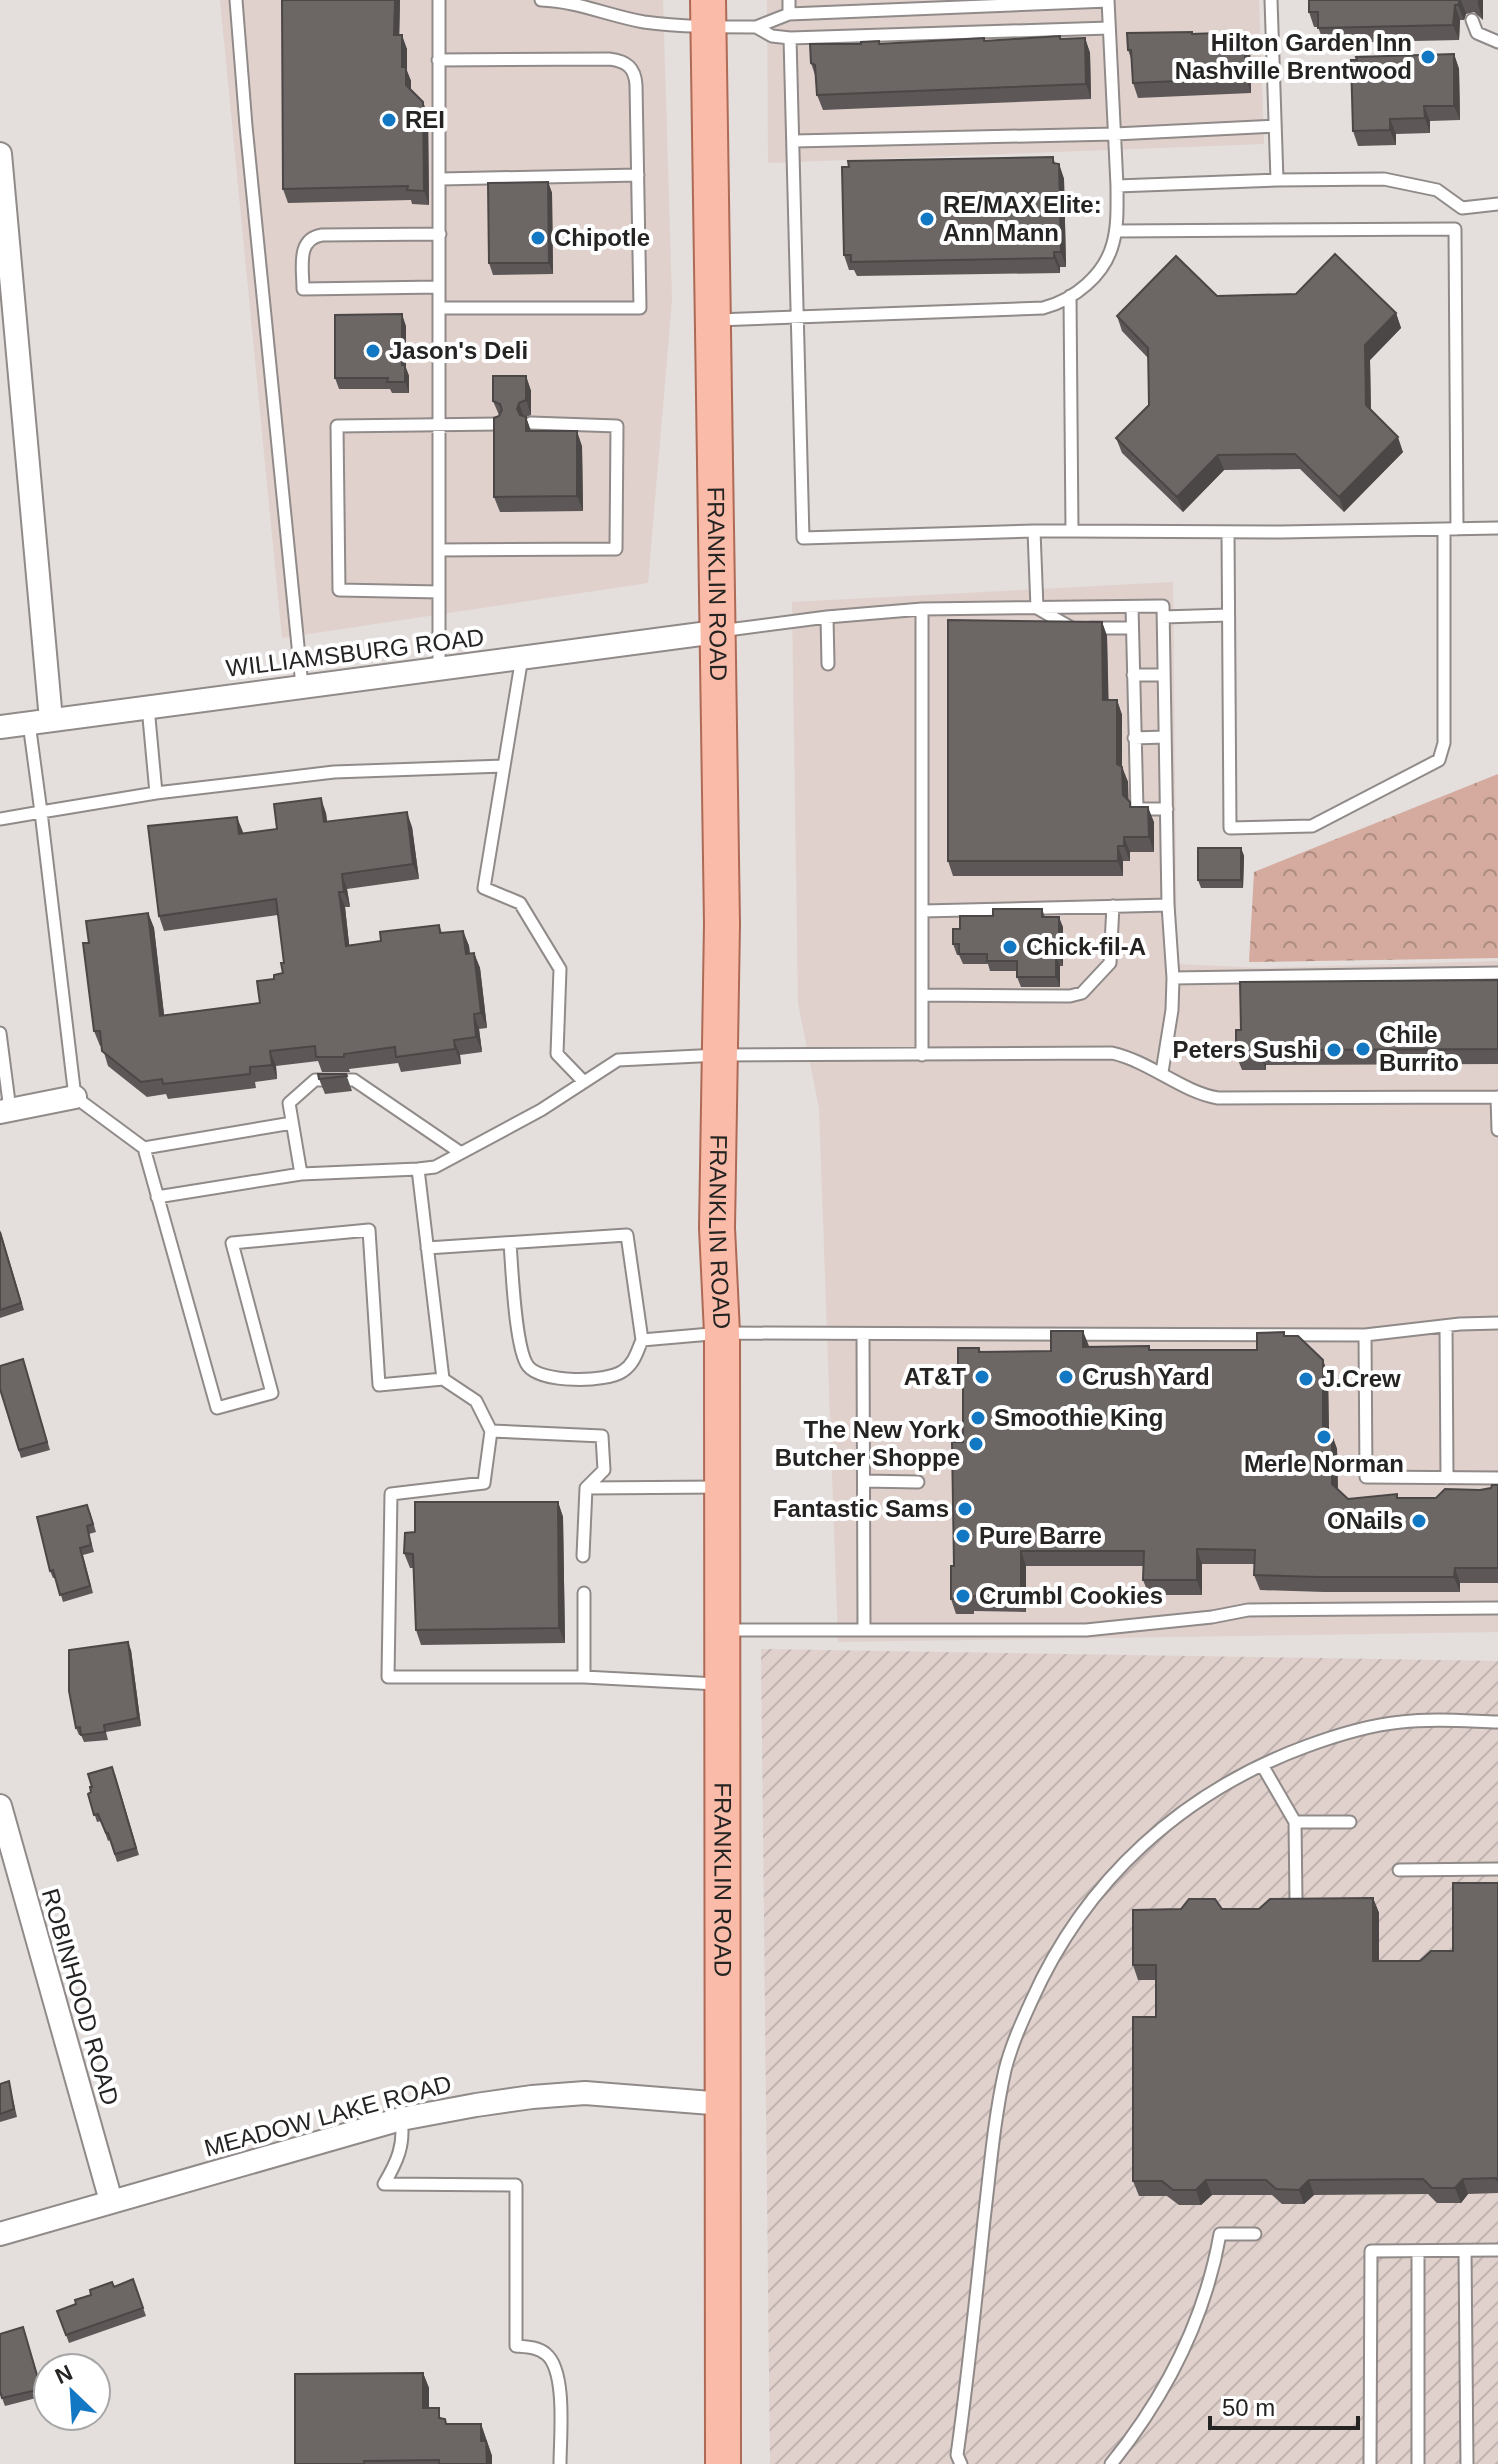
<svg xmlns="http://www.w3.org/2000/svg" width="1498" height="2464" font-family="Helvetica,sans-serif">
<style>
.built{fill:#e0d1cd}
.industrial{fill:url(#industrial-furrows)}
.park{fill:url(#park-crowns)}
.lines{fill:none;stroke-linecap:round;stroke-linejoin:round}
.lane-casing{stroke:#908a89;stroke-width:15}
.street-casing{stroke:#908a89;stroke-width:26}
.primary-casing{stroke:#ae6a55;stroke-width:38}
.lane{stroke:#fff;stroke-width:11}
.street{stroke:#fff;stroke-width:22}
.primary{stroke:#fabca9;stroke-width:34}
.wall{fill:#5d5857}
.shaded-wall{fill:#4c4747}
.building{fill:#6c6665;stroke:#4c4747;stroke-width:2}
.poi-dot{fill:#1378c4;stroke:#fff;stroke-width:3}
.labels{text-anchor:middle;stroke-width:8;stroke-linejoin:round;paint-order:stroke}
.poi-label{font-size:24px;font-weight:bold;fill:#262423;stroke:#fff;text-anchor:start}
.street-label{font-size:24px;fill:#262423;stroke:#fff}
</style>
<defs>
<pattern id="industrial-furrows" width="10" height="10" patternUnits="userSpaceOnUse" patternTransform="scale(2)"><rect width="10" height="10" fill="#e0d1cd"/><path d="M-1 1l2-2M0 10L10 0M9 11l2-2" fill="none" stroke="#c0b3b0"/></pattern>
<pattern id="park-crowns" width="20" height="18" patternUnits="userSpaceOnUse" patternTransform="scale(2)"><rect width="20" height="18" fill="#d4ab9e"/><path d="M2 6a3 3 0 1 1 6 0M12 15a3 3 0 1 1 6 0" fill="none" stroke="#ac8b80"/></pattern>
</defs>
<rect width="100%" height="100%" fill="#e4dedc"/>
<!-- built -->
<path class="built" d="M220 0H663L672 300 648 583 282 638Z
M767 0H1259L1264 144 768 163Z
M1173 582 1177 964 1264 968 1498 961V1632L838 1642 819 1108 798 1003 792 602Z"/>
<!-- industrial -->
<path class="industrial" d="M761 1649 1498 1661V2464H770Z"/>
<!-- park -->
<path class="park" d="M1498 774V958L1249 962 1254 872Z"/>
<g class="lines">
<!-- lane casing -->
<g class="lane-casing">
<path id="lane" d="M236 0 246 126 302 686
M439 0V669
M541 0C577 1 609 16 644 22 680 27 719 27 756 27
M1108 0 1117 186
M1108 1 789 14 756 27 772 36 790 38 1109 28
M789 14V0
M1472 20 1477 33 1498 42
M790 38 803 538 1034 531 1037 608 1070 627
M438 60 609 59C627 61 635 68 636 85L640 308H439
M794 141 1115 134 1275 126
M441 179 638 175
M1277 180 1384 179 1437 190 1462 208 1498 204
M1116 231 1455 229 1457 529
M439 287 303 289C303 268 296 239 322 235L440 234
M717 320 1043 308C1074 300 1105 275 1113 243 1118 225 1117 205 1117 186L1277 180 1271 0
M1034 531H1072L1070 296
M1072 531 1282 532 1498 528
M1228 532 1230 828 1312 826 1439 760 1444 743V530
M439 550 616 549 617 426 531 423
M439 592 339 590 337 426 499 424
M1132 607 1137 809H1167
M827 617 828 664
M1163 617 1228 615
M1091 628H1132
M720 631 827 617 922 609 1163 606 1168 905 1173 978 1172 1010 1162 1072
M522 657 484 888 520 903 560 969 557 1054 584 1082
M1133 675H1164
M148 707 156 793 334 772 504 766
M29 723 41 812 156 793
M1134 738 1165 737
M0 819 41 812 75 1097 144 1148 217 1408 272 1393 232 1243 369 1230 379 1385 443 1379 418 1169 435 1167 541 1110 618 1060 719 1055 1112 1053C1151 1062 1182 1092 1218 1098L1498 1097
M923 911 1168 905
M1173 978 1498 973
M923 995 1070 996 1082 993 1110 963 1113 906
M0 1033 10 1110
M922 1055V609
M1497 1097 1498 1130
M144 1148 292 1123
M301 1174 418 1169
M157 1197 301 1174 289 1103 315 1080H354L461 1153
M510 1243C512 1268 515 1349 528 1366 541 1383 606 1383 623 1371 634 1364 637 1352 642 1340
M427 1248 627 1235 642 1340 722 1333 1365 1335 1460 1324 1498 1323
M1446 1326 1447 1478
M863 1334 864 1630
M1365 1335 1366 1477 1498 1478
M443 1379 476 1401 491 1431 602 1436 604 1470 586 1488 720 1487
M491 1431 484 1483 391 1494 388 1677H584L717 1684
M864 1481 918 1482
M583 1556 586 1488
M584 1593V1677
M726 1630H1086L1212 1617 1248 1610 1498 1608
M1262 1765 1295 1822
M1399 1870 1498 1869
M1296 1901 1295 1822H1350
M401 2119C405 2145 397 2162 384 2184L516 2185V2346C527 2347 538 2347 546 2354 567 2371 560 2438 560 2464
M1418 2251V2464
M1465 2251 1467 2464
M961 2464 957 2455C968 2377 976 2298 984 2220 990 2170 994 2119 1005 2070 1011 2046 1021 2024 1031 2002 1085 1880 1182 1792 1307 1746 1337 1735 1370 1725 1401 1722 1433 1718 1466 1721 1498 1722
M1111 2464C1165 2397 1205 2319 1220 2234H1255
M1370 2464 1371 2251 1498 2250"/>
</g>
<!-- street casing -->
<g class="street-casing">
<path id="street" d="M0 154 51 720
M0 727 716 632
M0 1112 75 1097
M0 1806 111 2201
M0 2234 401 2119 476 2105 532 2097 585 2093 724 2104"/>
</g>
<!-- primary casing -->
<g class="primary-casing">
<g id="primary">
<path id="s1" d="M708 0 722 924 717 1228 722 1333 723 2464"/>
</g>
</g>
<!-- lane -->
<use href="#lane" class="lane"/>
<!-- street -->
<use href="#street" class="street"/>
<!-- primary -->
<use href="#primary" class="primary"/>
</g>
<!-- wall -->
<path class="wall" d="M282 0H411H400L399 35 407 49V71L411 81V90L423 102 428 116 429 205 412 204 411 200 288 203 283 189Z
M1309 0H1483V20L1474 12 1466 14 1464 20H1460L1459 40 1324 43 1318 27H1314L1309 12Z
M1244 32 1250 47 1251 93 1138 98 1133 83 1132 61 1128 50 1193 34Z
M984 38 985 41 1085 38 1090 53 1091 99 823 110 817 95 816 78 811 63 861 44 879 41 880 44Z
M1454 54 1459 69 1460 120 1430 121V133L1396 134V145L1358 146 1353 131Z
M1053 157 1055 163 1059 164 1064 179 1066 267H1060V273L857 276 854 270H849L844 255Z
M548 182 552 193 553 274 493 275 489 263Z
M1217 296 1396 313 1401 328 1370 360 1371 410 1403 452 1344 512 1300 469 1224 470 1183 512 1122 453 1116 438 1149 405 1148 358 1122 331 1117 316Z
M406 326V368L409 376V393H392L390 389H339L335 378Z
M526 376 531 391V415L526 417 531 431 582 446 583 511 500 512 494 497 499 415 493 401Z
M1102 622 1107 636 1108 700H1117L1122 715V767L1128 782V801L1132 807 1154 822V852H1130V861H1123V876H953L948 861Z
M326 813 327 822 412 827 419 879 347 889 350 907H345L349 945 381 941 439 925 442 933 463 931 469 946 470 953H474L480 968 487 1028 479 1029 482 1052 460 1055 461 1064 401 1072 398 1063 349 1069 350 1072H322L318 1061 276 1066 277 1079 255 1082 256 1088 168 1099 166 1094 147 1097 108 1066 102 1046H100L94 1031 89 943 148 913 154 928 164 1015 260 1003 274 979 283 973 284 963 278 915 164 931 159 916 243 833 277 829Z
M1241 848 1244 856 1243 888H1201L1198 880Z
M1042 909 1045 917 1063 927V966H1060V987H1021L1017 977V971H990L988 964H963L959 955H957L953 944 960 929 993 916Z
M1498 980V1064L1266 1065V1070H1242L1236 1055 1241 1030Z
M346 1074 352 1091 325 1094 319 1079Z
M0 1230 24 1310 0 1318Z
M1284 1332 1285 1336 1323 1360 1328 1375 1329 1431 1332 1435 1337 1449 1338 1489 1348 1499 1397 1494 1398 1498H1436L1491 1488 1498 1485V1583H1460V1592H1324L1260 1590 1254 1575 1255 1564H1202V1595H1149L1143 1580 1144 1566H1026V1612L974 1611V1614H956L951 1599 963 1442V1384L958 1369 979 1348 981 1352 1051 1351 1089 1346V1347L1150 1350H1257Z
M23 1359 50 1450 21 1458 1 1392H0V1366Z
M558 1502 563 1517 565 1643 421 1645 416 1630 414 1568H410L404 1553 415 1532Z
M90 1512 96 1532 89 1534 94 1552 83 1555 93 1593 63 1602 56 1578H53L50 1571Z
M131 1650 141 1726 106 1732 108 1740 84 1742 81 1735H79L76 1728Z
M115 1774 139 1855 117 1862 110 1840 108 1841 101 1821 97 1822 88 1794Z
M1498 1883V2193L1468 2194 1461 2203H1437L1428 2194 1314 2195 1304 2204H1282L1272 2195H1212L1201 2205H1179L1167 2196H1139L1133 2181 1156 2017V1980H1138L1133 1965 1222 1909H1259L1373 1898 1379 1913V1961H1420L1453 1951Z
M9 2081 17 2117 0 2122V2084Z
M133 2279 146 2316 69 2343 57 2311 76 2304Z
M23 2327 44 2396 5 2406 2 2398Z
M423 2373 429 2388V2408L443 2419 446 2424H481L492 2456V2464H295Z"/>
<!-- shaded-wall -->
<path class="shaded-wall" d="M395 0H400L399 49 394 35Z
M1461 0 1466 14 1464 20 1458 5Z
M1478 0H1483V20L1478 5Z
M1455 5 1460 20 1459 40 1453 25Z
M1244 32 1250 47 1251 93 1246 78Z
M402 35 407 49V71L411 81V99L406 85 402 67Z
M1085 38 1090 53 1091 99 1086 84Z
M1454 54 1459 69 1460 120 1454 106Z
M423 102 428 116 429 205 424 191Z
M1424 106 1430 121V133L1425 118Z
M1390 119 1396 134V145L1390 130Z
M1059 164 1064 179 1066 267 1061 252Z
M548 182 552 193 553 274 549 263Z
M1054 252 1060 267V273L1054 258Z
M1396 313 1401 328 1370 360 1371 420 1366 405 1365 345Z
M402 314 406 326V368L409 376V393L405 382 402 365Z
M526 376 531 391V415L526 400Z
M519 403 524 418 523 423 517 409Z
M526 417 531 432 526 431Z
M577 431 582 446 583 511 577 496Z
M1398 437 1403 452 1344 512 1339 497Z
M1218 455 1224 470 1183 512 1177 497Z
M1102 622 1107 636 1109 715 1103 700Z
M1117 700 1122 715V779L1117 764Z
M1122 767 1128 782 1129 810 1123 795Z
M321 798 326 813 329 837 324 822Z
M1148 807 1154 822V852L1149 837Z
M407 812 412 827 419 879 413 864Z
M237 817 243 832 245 849 239 834Z
M1124 837 1130 852V861L1124 846Z
M1118 846 1123 861V876L1118 861Z
M1241 848 1244 856 1243 888 1241 880Z
M342 874 347 889 350 907 344 892Z
M339 892 345 907 351 961 346 946Z
M148 913 154 928 166 1031 160 1016Z
M1059 917 1063 927V966L1059 956Z
M463 931 469 946 471 969 466 954Z
M474 953 480 968 487 1028 481 1013Z
M1056 956 1060 966V987L1056 977Z
M474 1014 479 1029 482 1052 476 1037Z
M454 1040 460 1055 461 1064 455 1049Z
M1260 1050 1266 1065V1070L1260 1055Z
M270 1051 276 1066 277 1079 272 1065Z
M1083 1331 1089 1346V1362L1083 1347Z
M1323 1360 1328 1375 1329 1441 1323 1426Z
M1332 1435 1337 1449 1338 1499 1332 1484Z
M558 1502 563 1517 565 1643 559 1628Z
M1197 1549 1202 1564V1595L1197 1580Z
M1021 1551 1026 1566V1612L1021 1597Z
M1455 1568 1460 1583V1592L1454 1577Z
M128 1642 131 1650 141 1726 138 1718Z
M1373 1898 1379 1913V1976L1373 1961Z
M1463 2179 1468 2194 1461 2203 1455 2188Z
M1206 2180 1212 2195 1201 2205 1196 2190Z
M1309 2180 1314 2195 1304 2204 1299 2190Z
M423 2373 429 2388V2423L423 2408Z
M481 2424 492 2456V2464H487L481 2441Z"/>
<!-- building -->
<path class="building" d="M282 0H395L394 35H402V67H406V85L423 102 424 191 407 190 408 186 283 189Z
M1309 0H1460L1458 5H1455L1453 25 1318 28V12H1309Z
M1192 32V34L1244 32 1246 78 1133 83 1131 50H1128L1127 33Z
M1060 36V39L1085 38 1086 84 817 95 815 65 811 63 810 44H861V42L879 41V44L984 38V41Z
M1454 54V106H1424L1425 118 1390 119V130L1353 131 1351 60H1357L1356 57Z
M1053 157V163L1059 164 1061 252H1054V258L851 262V255H844L842 167H849L848 161Z
M548 182 549 263H489L488 183Z
M1335 254 1396 313 1365 345 1366 405 1398 437 1339 497 1295 454 1218 455 1177 497 1116 438 1149 405 1148 348 1117 316 1176 256 1217 296 1296 294Z
M402 314V365H405V382H387L388 378H335V315Z
M493 376H526V400L519 403 517 409 520 415 526 417V431H577V496L494 497V418L499 416 502 410 500 404 493 401Z
M948 620 1102 622 1103 700H1117V764L1122 767 1123 795 1130 802V807H1148L1149 837H1124V846H1118V861H948Z
M321 798 324 822 407 812 413 864 342 874 344 892H339L346 946 381 941 380 932 439 925 440 933 463 931 466 954 474 953 481 1013 474 1014 476 1037 454 1040 455 1049 396 1057 395 1047 344 1054V1057H316L315 1046 270 1051 272 1065 250 1067V1074L163 1084 162 1079 141 1082 102 1051 100 1031H94L83 943H89L86 921 148 913 160 1016 260 1003 257 981 274 979V975L283 973 281 963H284L276 899 159 916 148 826 237 817 239 834 277 829 274 804Z
M1198 848H1241V880H1198Z
M993 909H1042V917H1059V956H1056V977H1017V961H987V954H959V944H953V929H960V916H993Z
M1498 980V1049L1260 1050V1055H1236V1030H1241L1240 982Z
M318 1074H346L347 1076 319 1079Z
M0 1232 21 1303 0 1310Z
M1051 1331H1083V1347L1149 1346V1350H1257V1333L1284 1332V1336H1298L1323 1360V1426L1332 1435V1484L1348 1499 1397 1494V1498H1436L1445 1489 1480 1490 1491 1488 1492 1485H1498V1568H1455L1454 1577H1318L1254 1575 1255 1550 1197 1549V1580H1143L1144 1551H1021V1597L969 1596V1599H951V1566H954L952 1442H963V1369H958V1348H979V1352L1051 1351Z
M23 1359 47 1442 19 1450 0 1389V1366Z
M415 1502H558L559 1628 416 1630 413 1554 404 1553 405 1533 415 1532Z
M87 1505 93 1524 87 1526 91 1545 80 1548 90 1586 60 1595 53 1570 50 1571 37 1517Z
M128 1642 138 1718 104 1725 105 1732 81 1735 80 1727 76 1728 69 1691V1650Z
M112 1767 136 1848 115 1854 108 1833H106L98 1814 94 1815 88 1794 91 1792 90 1787H92L88 1774Z
M1453 1883H1498V2181L1496 2178 1463 2179 1455 2188H1432L1423 2179 1309 2180 1299 2190 1276 2189 1266 2180H1206L1196 2190H1173L1162 2181H1133V2017H1156V1965H1133V1910L1181 1909 1189 1899H1215L1222 1909H1259L1270 1899 1373 1898V1961H1420L1431 1951H1453Z
M9 2081 14 2109 0 2114V2084Z
M133 2279 143 2308 66 2335 57 2311 76 2304 75 2300 91 2295 90 2290 112 2282 114 2287Z
M23 2327 41 2389 2 2398 0 2391V2334Z
M423 2373V2408H439V2418L445 2419 446 2424H481V2441H486L487 2464H439V2460L364 2461V2464H295V2374Z"/>
<!-- markers -->
<g class="poi-dot">
<circle cx="1428" cy="57" r="8"/>
<circle cx="389" cy="120" r="8"/>
<circle cx="927" cy="219" r="8"/>
<circle cx="538" cy="238" r="8"/>
<circle cx="373" cy="351" r="8"/>
<circle cx="1010" cy="947" r="8"/>
<circle cx="1363" cy="1049" r="8"/>
<circle cx="1334" cy="1050" r="8"/>
<circle cx="982" cy="1377" r="8"/>
<circle cx="1066" cy="1377" r="8"/>
<circle cx="1306" cy="1379" r="8"/>
<circle cx="978" cy="1418" r="8"/>
<circle cx="1324" cy="1437" r="8"/>
<circle cx="976" cy="1444" r="8"/>
<circle cx="965" cy="1509" r="8"/>
<circle cx="1419" cy="1521" r="8"/>
<circle cx="963" cy="1536" r="8"/>
<circle cx="963" cy="1596" r="8"/>
</g>
<g class="labels">
<!-- poi labels -->
<g class="poi-label">
<text x="1412" y="51" text-anchor="end">Hilton Garden Inn<tspan x="1412" dy="28">Nashville Brentwood</tspan></text>
<text x="405" y="128">REI</text>
<text x="943" y="213">RE/MAX Elite:<tspan x="943" dy="28">Ann Mann</tspan></text>
<text x="554" y="246">Chipotle</text>
<text x="389" y="359">Jason's Deli</text>
<text x="1026" y="955">Chick-fil-A</text>
<text x="1379" y="1043">Chile<tspan x="1379" dy="28">Burrito</tspan></text>
<text x="1318" y="1058" text-anchor="end">Peters Sushi</text>
<text x="966" y="1385" text-anchor="end">AT&amp;T</text>
<text x="1082" y="1385">Crush Yard</text>
<text x="1322" y="1387">J.Crew</text>
<text x="994" y="1426">Smoothie King</text>
<text x="960" y="1438" text-anchor="end">The New York<tspan x="960" dy="28">Butcher Shoppe</tspan></text>
<text x="1324" y="1472" text-anchor="middle">Merle Norman</text>
<text x="949" y="1517" text-anchor="end">Fantastic Sams</text>
<text x="1403" y="1529" text-anchor="end">ONails</text>
<text x="979" y="1544">Pure Barre</text>
<text x="979" y="1604">Crumbl Cookies</text>
</g>
<!-- street labels -->
<g class="street-label">
<text dy="8" stroke="none"><textPath href="#s1" startOffset="584">FRANKLIN ROAD</textPath></text>
<text transform="translate(355 653) rotate(-7)" y="8">WILLIAMSBURG ROAD</text>
<text dy="8" stroke="none"><textPath href="#s1" startOffset="1232">FRANKLIN ROAD</textPath></text>
<text dy="8" stroke="none"><textPath href="#s1" startOffset="1880">FRANKLIN ROAD</textPath></text>
<text transform="translate(80 1997) rotate(74)" y="8">ROBINHOOD ROAD</text>
<text transform="translate(328 2116) rotate(-15)" y="8">MEADOW LAKE ROAD</text>
</g>
</g>
<!-- north arrow -->
<g transform="translate(72 2392) rotate(335)"><circle r="38" fill="#ffffff" stroke="#a8a7a7" stroke-width="2"/>
<path d="M0-6L14 30L0 20L-14 30Z" fill="#1378c4"/>
<text y="-12" font-size="22" font-weight="bold" text-anchor="middle" fill="#262423">N</text>
</g>
<!-- scale -->
<path d="M1210 2416v12h148v-12" fill="none" stroke="#262423" stroke-width="4"/>
<text x="1222" y="2416" font-size="24" fill="#262423" stroke="#ffffff" stroke-width="6" paint-order="stroke">50 m</text>
</svg>
